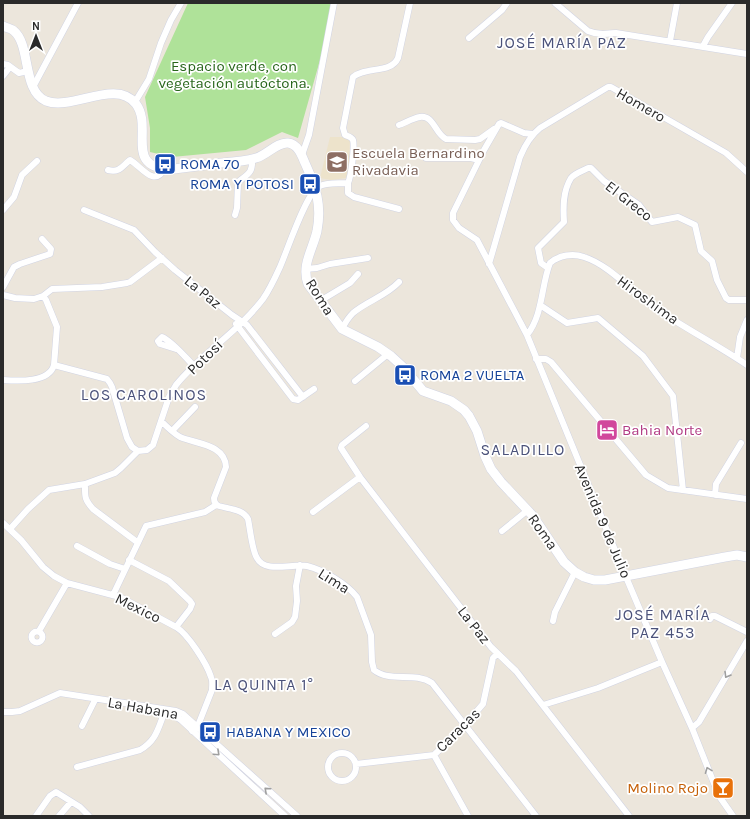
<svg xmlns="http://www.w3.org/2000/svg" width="750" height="819" font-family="Karla,sans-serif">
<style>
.education{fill:#ede3cb}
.green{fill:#afe299}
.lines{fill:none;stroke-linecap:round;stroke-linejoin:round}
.minor-casing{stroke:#d1d4e3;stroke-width:7}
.secondary-casing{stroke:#d1d4e3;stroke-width:10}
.minor{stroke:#fff;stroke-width:6}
.secondary{stroke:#fff;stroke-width:9}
.oneway{stroke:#9f9f9f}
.labels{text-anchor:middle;stroke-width:3.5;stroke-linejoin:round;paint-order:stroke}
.park-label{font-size:15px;fill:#28661b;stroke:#fff}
.street-label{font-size:15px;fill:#2a2a2a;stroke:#fff}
.education-label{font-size:15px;fill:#785e54;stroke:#fff;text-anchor:start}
.transit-label{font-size:15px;fill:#164399;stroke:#fff;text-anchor:start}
.hotel-label{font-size:15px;fill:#b23c85;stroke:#fff;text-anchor:start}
.food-label{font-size:15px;fill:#c56008;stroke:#fff;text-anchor:end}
.neighbourhood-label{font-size:16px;letter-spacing:1px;fill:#4b527a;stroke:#fff}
</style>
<rect width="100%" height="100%" fill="#ece6dc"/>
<!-- education -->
<path class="education" d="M330 137H344L350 139 349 169 346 178 331 180 320 178Z"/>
<!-- green -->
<path class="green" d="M188 3H334L331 21 298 138 282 132 246 150 172 157 150 152V128L145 97Z"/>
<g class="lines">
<!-- minor casing -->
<g class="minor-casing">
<path id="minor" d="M555 3 588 31C597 35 606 34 616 33L747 54
M469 38 502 10 507 3
M670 41 677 3
M703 46 708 37 732 3
M3 64 8 65 19 73 28 71
M3 76 10 67
M33 87 78 3
M135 102 149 79 161 43 171 20 181 3
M399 125C405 123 413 118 420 117 434 115 435 134 446 139L475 140 480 139 494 129
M533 134 524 133 501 123 499 124 484 150 453 213V220L459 228 477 240 527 335 626 577 662 662 692 728 719 796 733 816
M302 155 309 135 334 3
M426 158H471L479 160
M108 170C120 173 122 166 130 160 141 166 154 188 164 169
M348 183V193L354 197 399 209
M3 210 14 197 22 175 37 161
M84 210 134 230 155 252 175 270 232 315 247 325 303 397
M235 215 237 208 238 182C248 174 253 173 252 159
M489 264 520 157C525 145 530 136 540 128L608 87H611L726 153 747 172
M548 268 541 263 538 248 564 222C563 207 563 191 571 178 575 173 583 171 588 168H591L604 181 639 205 652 222 678 217 695 225 701 251 712 261 717 280 726 298 729 300H747
M305 269 317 268 330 264 368 258
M3 287 14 267 20 264 50 254 51 249 42 239
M3 295 15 298 34 299 43 296 52 289 102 287 127 283 130 282 162 258
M43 296 46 300 57 327 54 365
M320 301 350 283 358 274
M540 305 567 323 598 318 643 356 673 396 683 490
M236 324 293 399 298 400 314 389
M342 329C345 323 348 318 353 313 367 301 386 296 399 282
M527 335C543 315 541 286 550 263 559 255 573 253 584 257 609 265 630 290 651 305 682 327 716 344 747 365
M176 349 160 344 158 341 162 337C172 341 186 358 194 366
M737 358 740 337 747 320
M536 359H546L551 362 646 475 668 488 747 499
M3 380C18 381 49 383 54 365L107 379 110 383 112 387 127 438 132 447 138 451
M355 381 388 354
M161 421C167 427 173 433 180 437 196 444 225 444 226 467L214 498C214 503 216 505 219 506 229 509 243 509 248 519 250 528 252 551 257 558 265 574 293 563 307 566 323 570 346 583 357 597L371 635 372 662 374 670C390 683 414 671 432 683L536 816
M172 431 195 407
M360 477 341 448 342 445 366 426
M85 484C85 496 84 499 93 509L137 542
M715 495 716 484 741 443
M313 512 360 477 491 647 516 671 629 816
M3 523 21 540 43 567 54 576 67 583 120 597 176 627C188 634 207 664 211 677 213 681 212 685 212 690L199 723 192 731
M10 529 28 509 49 490 85 484 115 473 121 468 138 451 147 450 153 445 169 397 176 385C201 354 238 332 263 299 270 289 275 278 280 267 287 251 306 194 318 187 327 182 338 184 348 183 351 177 355 147 353 140 352 137 348 136 345 135L343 128 353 77C366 66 391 74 398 58L410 3
M502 531 528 510
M77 546 110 564 125 569
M129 560 169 581 190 601 192 604 190 609 176 627
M113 595 146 526 205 512 216 505
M710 619 712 616H715L747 632
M553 621 555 612 575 572
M39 631 67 583
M31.5 637a5.5 5.5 0 1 1 11 0a5.5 5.5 0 1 1-11 0Z
M275 634 292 622 295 617 297 601 296 586 300 565
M543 705 598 688 662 662
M167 711 181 720 285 816
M3 712H12L20 711 60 693 176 711 183 714 297 816
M82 726 95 700
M692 728 699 722 747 641
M328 767a14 14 0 1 1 28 0a14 14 0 1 1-28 0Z
M434 755 468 816
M356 764 434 755 464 726 483 704 493 658 497 654
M77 767 140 750C157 740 158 728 165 711
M36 816 50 796 56 792 80 807 89 816
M59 816 71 802"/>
</g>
<!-- secondary casing -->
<g class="secondary-casing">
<path id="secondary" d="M3 26C7 28 11 28 14 31 31 45 22 91 46 101 72 111 116 78 136 104 154 128 122 170 174 169 190 167 206 165 222 163 234 162 245 161 256 158 267 155 277 142 288 143 298 144 302 156 305 163 316 187 322 205 317 231 313 249 301 265 308 284L342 329 378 347 391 356 403 367 423 391 451 401 464 410 469 416 477 431 485 456 491 469 501 482 533 516 564 562 575 572 584 577 594 580H605L725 557 737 555 747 557"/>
</g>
<!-- minor -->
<use href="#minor" class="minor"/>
<!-- secondary -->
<use href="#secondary" class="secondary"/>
</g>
<!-- one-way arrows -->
<defs><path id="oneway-chevron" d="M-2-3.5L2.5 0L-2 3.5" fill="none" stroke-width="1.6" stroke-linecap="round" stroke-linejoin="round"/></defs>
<g class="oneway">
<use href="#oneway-chevron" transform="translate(727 675) rotate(121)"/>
<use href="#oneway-chevron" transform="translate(217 753) rotate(43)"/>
<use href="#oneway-chevron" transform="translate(708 770) rotate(-111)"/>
<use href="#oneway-chevron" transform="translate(267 790) rotate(-138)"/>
</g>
<!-- icons -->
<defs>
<g id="school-square" transform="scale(1.15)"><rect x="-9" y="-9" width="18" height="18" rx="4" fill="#8d6e63" stroke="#fff"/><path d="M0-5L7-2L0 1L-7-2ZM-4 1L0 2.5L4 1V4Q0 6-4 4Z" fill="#fff"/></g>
<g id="bus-square" transform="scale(1.15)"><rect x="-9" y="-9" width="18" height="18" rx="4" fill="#1a4fb4" stroke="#fff"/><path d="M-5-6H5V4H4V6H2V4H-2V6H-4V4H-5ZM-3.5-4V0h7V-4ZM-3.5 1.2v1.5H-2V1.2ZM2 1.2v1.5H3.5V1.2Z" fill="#fff"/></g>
<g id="hotel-square" transform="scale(1.15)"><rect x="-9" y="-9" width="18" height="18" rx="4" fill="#d1479c" stroke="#fff"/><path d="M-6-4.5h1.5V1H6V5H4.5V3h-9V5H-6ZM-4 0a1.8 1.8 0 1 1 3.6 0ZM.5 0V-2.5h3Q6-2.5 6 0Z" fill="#fff"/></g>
<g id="bar-square" transform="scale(1.15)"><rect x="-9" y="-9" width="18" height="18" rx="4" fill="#e8710a" stroke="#fff"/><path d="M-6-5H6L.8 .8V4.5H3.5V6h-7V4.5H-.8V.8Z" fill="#fff"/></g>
</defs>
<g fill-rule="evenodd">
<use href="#school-square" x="337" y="162"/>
<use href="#bus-square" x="165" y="164"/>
<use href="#bus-square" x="310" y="184"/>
<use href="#bus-square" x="405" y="375"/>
<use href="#hotel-square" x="607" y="430"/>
<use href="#bus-square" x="210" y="732"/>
<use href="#bar-square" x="723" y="788"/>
</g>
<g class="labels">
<!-- park labels -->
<g class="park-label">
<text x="234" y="71">Espacio verde, con<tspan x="234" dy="17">vegetación autóctona.</tspan></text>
</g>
<!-- street labels -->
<g class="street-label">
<text transform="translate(641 105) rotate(30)" y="5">Homero</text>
<text transform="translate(629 201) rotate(38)" y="5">El Greco</text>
<text transform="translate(203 292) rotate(39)" y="5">La Paz</text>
<text transform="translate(320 297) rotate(58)" y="5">Roma</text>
<text transform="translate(648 300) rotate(36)" y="5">Hiroshima</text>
<text transform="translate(205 357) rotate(-44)" y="5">Potosí</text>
<text transform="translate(603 521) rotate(67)" y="5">Avenida 9 de Julio</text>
<text transform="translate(543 532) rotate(55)" y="5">Roma</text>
<text transform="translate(334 581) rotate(32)" y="5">Lima</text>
<text transform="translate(138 608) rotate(26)" y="5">Mexico</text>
<text transform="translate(474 625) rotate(52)" y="5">La Paz</text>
<text transform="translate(143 708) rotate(10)" y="5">La Habana</text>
<text transform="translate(458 730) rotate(-45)" y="5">Caracas</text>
</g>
<!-- education labels -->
<g class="education-label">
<text x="352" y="158">Escuela Bernardino<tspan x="352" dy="17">Rivadavia</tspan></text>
</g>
<!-- transit labels -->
<g class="transit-label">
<text x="180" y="169">ROMA 70</text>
<text x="294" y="189" text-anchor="end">ROMA Y POTOSI</text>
<text x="420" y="380">ROMA 2 VUELTA</text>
<text x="226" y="737">HABANA Y MEXICO</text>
</g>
<!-- hotel labels -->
<g class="hotel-label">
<text x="622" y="435">Bahia Norte</text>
</g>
<!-- food labels -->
<g class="food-label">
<text x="708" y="793">Molino Rojo</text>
</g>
<!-- neighbourhood labels -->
<g class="neighbourhood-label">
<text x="562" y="48">JOSÉ MARÍA PAZ</text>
<text x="144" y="400">LOS CAROLINOS</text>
<text x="523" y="455">SALADILLO</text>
<text x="663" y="620">JOSÉ MARÍA<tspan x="663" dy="18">PAZ 453</tspan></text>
<text x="264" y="690">LA QUINTA 1°</text>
</g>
</g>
<!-- border -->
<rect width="750" height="819" fill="none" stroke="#2a2a2a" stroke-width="8"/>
<!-- north arrow -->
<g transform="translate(36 36)" stroke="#ffffff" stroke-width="3" paint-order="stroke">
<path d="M0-3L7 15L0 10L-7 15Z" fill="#2a2a2a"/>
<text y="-6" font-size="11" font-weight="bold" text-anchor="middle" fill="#2a2a2a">N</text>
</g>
</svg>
